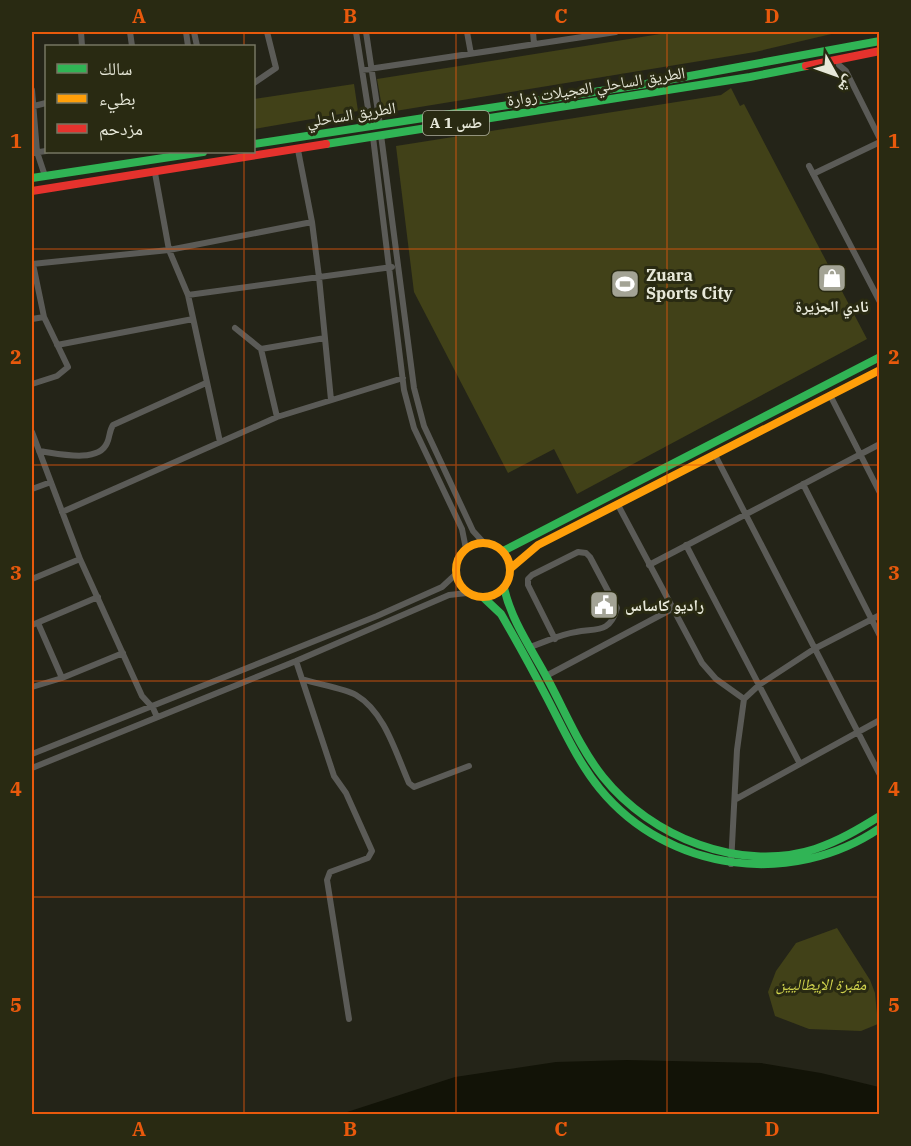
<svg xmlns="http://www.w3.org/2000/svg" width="911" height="1146" font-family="'IBM Plex Serif','Noto Naskh Arabic',serif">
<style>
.green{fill:#414118}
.water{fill:#121307}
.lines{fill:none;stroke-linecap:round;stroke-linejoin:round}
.street{stroke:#5b5b57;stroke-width:6}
.fast{stroke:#30b455;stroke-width:8}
.slow{stroke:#ff9f0a;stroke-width:8}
.jam{stroke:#e5322d;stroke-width:8}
.grid{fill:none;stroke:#e8590c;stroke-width:1.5;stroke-opacity:0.55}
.labels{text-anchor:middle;stroke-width:6;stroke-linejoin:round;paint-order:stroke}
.shield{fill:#292a12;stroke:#aeaf9d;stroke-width:1.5}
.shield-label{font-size:15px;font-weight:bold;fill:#e7e8d9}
.street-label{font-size:16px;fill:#e7e8d9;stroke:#292a12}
.poi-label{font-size:16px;font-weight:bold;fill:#e7e8d9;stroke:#292a12;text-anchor:start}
.park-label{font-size:16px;font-style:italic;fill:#d1d44d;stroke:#292a12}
.neatline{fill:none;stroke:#e8590c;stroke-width:2}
.grid-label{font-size:20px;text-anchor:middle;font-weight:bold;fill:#e8590c}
</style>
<rect width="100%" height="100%" fill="#242418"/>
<!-- green -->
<path class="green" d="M673 32H840L755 52 383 113 377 79Z
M354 84 358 111 254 129V99Z
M731 88 740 106 744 104 867 339 577 494 554 449 508 473 414 292 396 146 721 95Z
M837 928 870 980 875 993 878 1024 861 1031 809 1029 775 1016 768 992 776 971 796 943Z"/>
<!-- water -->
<path class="water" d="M627 1060 761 1063 821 1073 879 1087V1114H341L455 1077 556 1062Z"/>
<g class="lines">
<!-- street -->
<path class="street" d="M81 32 82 46
M130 32 132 46
M186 32 188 46
M194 32 197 46
M356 32 371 127
M366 32 380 125
M467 32 471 54
M533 32 534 44
M839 65 846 71 880 139
M362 70 616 32
M254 83 276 68 267 32
M32 90 37 152 45 176
M34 106 46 103
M381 135 414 388 424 426 473 531 484 543
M373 137 404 390 414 428 462 529 466 549
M298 150 312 222 319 277 331 400
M32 153 46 151
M809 166 880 302
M155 173 169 250 188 295 220 442
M813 174 880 142
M32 264 169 250 312 222
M188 295 392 267
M32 319 44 317
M235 328 261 349 325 338
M57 345 193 319
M261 349 277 417
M32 384 57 376 68 367 44 317 33 264
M830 395 880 493
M32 432 80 559 142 696 153 708 157 717
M39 451C56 453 98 464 107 443 110 437 109 431 113 425L206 383
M715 455 880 775
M803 484 880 636
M32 489 51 482
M618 505 702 663 716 679 744 699
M62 512 277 417 403 378
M686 545 800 764
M649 565 880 444
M32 579 80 559
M38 623 62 678
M32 625 98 597
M530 647C545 642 561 634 576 632 596 628 610 634 617 608L590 557 586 553 578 552 532 575 528 579V585L555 639
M296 661 334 776 346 793 372 851 368 858 330 872 327 880 349 1019
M546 676 672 609
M302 679C316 684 344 688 356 695 385 712 396 754 409 783L414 787 469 766
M32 687 62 678 123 653
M32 754 377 616 442 587 456 574
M32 768 296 661 449 595 467 593
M736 799 880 720
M731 864 737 750 744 699 759 685 814 649 880 615"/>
<!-- fast -->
<path class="fast" d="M254 144 646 84 880 41
M326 144 750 77 806 66
M32 178 203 152
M503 551 880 357
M504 588C512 622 531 648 547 678 565 711 579 747 603 777 651 837 740 873 815 849 839 841 859 829 880 816
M484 598 501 614C516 640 531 667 545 694 562 726 577 761 600 789 668 872 792 888 880 828"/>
<!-- slow -->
<path class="slow" d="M456 570a27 27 0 1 1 54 0a27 27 0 1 1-54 0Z
M511 568 538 545 880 370"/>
<!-- jam -->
<path class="jam" d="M806 66 880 51
M32 191 326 144"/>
</g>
<!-- grid -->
<path class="grid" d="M244 32V46M456 32V1114M667 32V1114M244 152V1114M32 249H880M32 465H880M32 681H880M32 897H880"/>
<!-- icons -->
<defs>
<g id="shop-square" transform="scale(1.5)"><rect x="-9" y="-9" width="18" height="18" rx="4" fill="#a3a395" stroke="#292a12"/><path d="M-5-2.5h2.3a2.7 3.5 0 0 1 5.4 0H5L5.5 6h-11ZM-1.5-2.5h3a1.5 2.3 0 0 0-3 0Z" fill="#fff"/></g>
<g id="stadium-square" transform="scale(1.5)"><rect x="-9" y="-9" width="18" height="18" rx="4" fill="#a3a395" stroke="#292a12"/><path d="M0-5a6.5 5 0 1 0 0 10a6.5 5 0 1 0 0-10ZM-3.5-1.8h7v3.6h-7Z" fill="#fff"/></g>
<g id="civic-square" transform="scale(1.5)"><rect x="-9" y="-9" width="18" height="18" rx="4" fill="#a3a395" stroke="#292a12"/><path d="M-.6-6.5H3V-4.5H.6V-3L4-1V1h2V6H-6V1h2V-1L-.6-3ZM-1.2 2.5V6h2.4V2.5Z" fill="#fff"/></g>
</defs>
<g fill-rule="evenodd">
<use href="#shop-square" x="832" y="278"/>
<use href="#stadium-square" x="625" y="284"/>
<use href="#civic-square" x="604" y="605"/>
</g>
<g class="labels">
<!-- shield labels -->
<rect class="shield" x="423" y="111" width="66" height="24" rx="4.5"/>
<g class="shield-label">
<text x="456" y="128">A 1 طس</text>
</g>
<!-- street labels -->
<g class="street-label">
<text transform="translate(596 86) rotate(-9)" y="6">الطريق الساحلي العجيلات زوارة</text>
<text transform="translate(351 114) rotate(-9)" y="6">الطريق الساحلي</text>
</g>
<!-- poi labels -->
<g class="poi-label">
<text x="646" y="281">Zuara<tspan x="646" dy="18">Sports City</tspan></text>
<text x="832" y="312" text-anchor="middle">نادي الجزيرة</text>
<text x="625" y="611">راديو كاساس</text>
</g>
<!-- park labels -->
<g class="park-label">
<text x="821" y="990">مقبرة الإيطاليين</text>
</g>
</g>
<!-- border -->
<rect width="911" height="1146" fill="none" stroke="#292a12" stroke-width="66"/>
<!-- legend -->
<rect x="45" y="45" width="210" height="108" fill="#292a12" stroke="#757662" stroke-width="1.5"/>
<rect x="57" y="64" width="30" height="9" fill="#30b455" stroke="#757662" stroke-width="1.5"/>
<text x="99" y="75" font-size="18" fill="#e7e8d9">سالك</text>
<rect x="57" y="94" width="30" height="9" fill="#ff9f0a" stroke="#757662" stroke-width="1.5"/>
<text x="99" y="105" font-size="18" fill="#e7e8d9">بطيء</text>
<rect x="57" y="124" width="30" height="9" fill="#e5322d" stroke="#757662" stroke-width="1.5"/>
<text x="99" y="135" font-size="18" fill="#e7e8d9">مزدحم</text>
<!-- north arrow -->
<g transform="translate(836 75) rotate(130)" stroke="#292a12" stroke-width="4.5" paint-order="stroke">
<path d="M0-4.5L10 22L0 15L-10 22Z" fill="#e7e8d9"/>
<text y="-9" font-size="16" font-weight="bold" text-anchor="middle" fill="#e7e8d9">ش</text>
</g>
<rect x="33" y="33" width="845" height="1080" class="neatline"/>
<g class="grid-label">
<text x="139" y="23">A</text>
<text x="350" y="23">B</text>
<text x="561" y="23">C</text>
<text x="772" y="23">D</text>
<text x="16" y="148">1</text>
<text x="894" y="148">1</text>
<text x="16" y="364">2</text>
<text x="894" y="364">2</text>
<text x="16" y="580">3</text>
<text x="894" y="580">3</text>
<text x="16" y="796">4</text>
<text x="894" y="796">4</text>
<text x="16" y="1012">5</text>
<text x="894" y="1012">5</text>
<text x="139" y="1136">A</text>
<text x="350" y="1136">B</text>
<text x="561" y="1136">C</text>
<text x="772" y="1136">D</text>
</g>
</svg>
